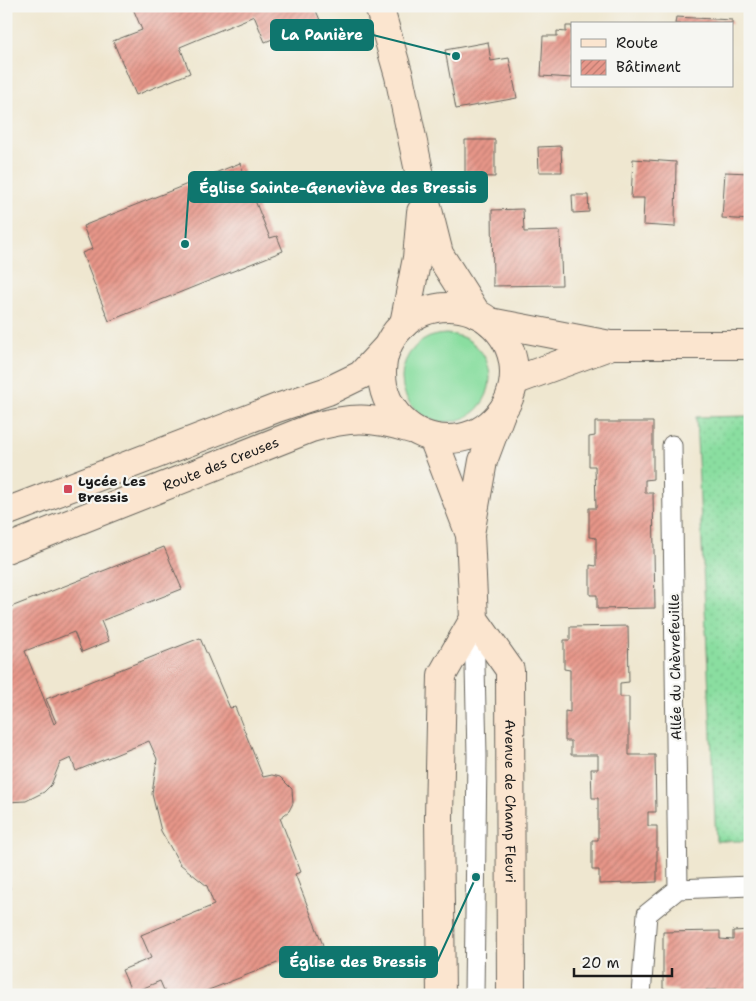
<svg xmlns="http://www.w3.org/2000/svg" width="756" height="1001" font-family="'Shantell Sans',sans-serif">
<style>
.grass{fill:url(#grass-dots);stroke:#537d5e}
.garden{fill:#8adea0;stroke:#537d5e}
.building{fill:url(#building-hatch)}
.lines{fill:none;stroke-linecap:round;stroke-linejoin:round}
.lane-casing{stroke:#66635b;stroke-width:21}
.secondary-casing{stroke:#66635b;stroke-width:30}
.lane{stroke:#fff;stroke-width:19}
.secondary{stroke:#fbe5cf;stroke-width:28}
.poi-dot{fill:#d1495b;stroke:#f6f6f2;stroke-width:2}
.labels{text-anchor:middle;stroke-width:4.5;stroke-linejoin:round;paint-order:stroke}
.street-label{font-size:14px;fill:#1c1c1c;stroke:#f6f6f2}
.poi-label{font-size:14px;font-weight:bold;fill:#1c1c1c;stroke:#f6f6f2;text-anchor:start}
.leader{fill:none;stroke:#0f766e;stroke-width:2}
.callout-dot{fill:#0f766e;stroke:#f6f6f2;stroke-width:2}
.callout{fill:#0f766e;stroke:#0f766e;stroke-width:2}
.callout-label{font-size:15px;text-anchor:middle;font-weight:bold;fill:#fff}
</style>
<defs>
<pattern id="grass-dots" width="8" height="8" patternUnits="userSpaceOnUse" patternTransform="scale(1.25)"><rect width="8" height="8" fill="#8adea0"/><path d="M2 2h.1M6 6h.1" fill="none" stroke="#76be89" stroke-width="1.8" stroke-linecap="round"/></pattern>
<pattern id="building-hatch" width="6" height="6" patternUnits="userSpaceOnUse" patternTransform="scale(1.25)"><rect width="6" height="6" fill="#e79689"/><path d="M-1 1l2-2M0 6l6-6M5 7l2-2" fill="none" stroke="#ba7a6f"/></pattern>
</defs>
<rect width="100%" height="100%" fill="#f6f6f2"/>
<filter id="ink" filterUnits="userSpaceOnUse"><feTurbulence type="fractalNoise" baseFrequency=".02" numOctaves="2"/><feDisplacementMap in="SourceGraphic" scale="10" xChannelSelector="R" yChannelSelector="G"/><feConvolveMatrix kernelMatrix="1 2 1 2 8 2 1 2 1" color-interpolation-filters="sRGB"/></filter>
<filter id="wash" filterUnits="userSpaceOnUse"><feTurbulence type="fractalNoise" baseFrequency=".0096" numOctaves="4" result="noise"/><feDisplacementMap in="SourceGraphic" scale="20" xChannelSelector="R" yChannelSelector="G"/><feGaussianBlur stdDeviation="1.12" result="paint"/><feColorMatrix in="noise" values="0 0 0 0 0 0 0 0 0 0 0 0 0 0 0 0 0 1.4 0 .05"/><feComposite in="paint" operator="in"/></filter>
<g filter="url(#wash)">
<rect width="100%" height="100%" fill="#efe7d0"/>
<!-- grass -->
<path class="grass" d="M750 416V841H716L696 417Z"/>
<!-- garden -->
<path class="garden" d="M402 378a44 44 0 1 1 88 0a44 44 0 1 1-88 0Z"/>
<g id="blocks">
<!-- building -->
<path class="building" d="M132 6H314L320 20 265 42 254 16 180 47 190 73 136 95 113 41 142 30Z
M676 17 732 20V24H675Z
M566 26H572V78L541 76 543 36H557V31L566 32Z
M488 42 491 61 509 58 517 98 456 109 445 50Z
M465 140H495V177L465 176Z
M561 146 562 172H539L538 147Z
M633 159 676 162 675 227 643 225 644 198H631Z
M240 163 270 238 277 236 283 251 109 321 82 253 92 249 83 226Z
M725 172 750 173V220L722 218Z
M572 195H588L589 212 573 213Z
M523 209 524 232 560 231 562 285 493 286 492 210Z
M595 422H653V479L645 480V493H653L655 608 597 609V595H590V565L596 566V538L589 537V508H596L595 466H589V437L595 436Z
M164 547 182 589 101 621 109 641 82 652 74 632 25 651 54 724 56 722 46 699 200 638 230 708 235 707 263 777 272 775 280 777 292 789 293 803 289 811 280 818 301 872 295 874 323 945 196 995H166L160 981 132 993 122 970 151 958 141 935 214 905 207 886 180 864 161 831 152 794 157 759 149 741 76 771 71 758 60 763 51 785 44 792 26 801 6 802V609Z
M628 626 629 682 620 683V697H629V755H655L656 812H648V826H657V882L599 884V870H592V840H598V798H592L591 769H598V755H571V741H565V711L570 712V670L564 669V640H570V627Z
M6 870H7L10 889H6Z
M750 930V995H748V990H706V995H677V990L663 989V932L720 931V939L733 940V931Z"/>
</g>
</g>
<g filter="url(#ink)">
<use href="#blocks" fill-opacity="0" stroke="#66635b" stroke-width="1"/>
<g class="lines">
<!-- lane casing -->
<g class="lane-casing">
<path id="lane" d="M474 621 477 756 474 995
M678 889 750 886
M641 995 647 914 678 889 672 445"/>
</g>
<!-- secondary casing -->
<g class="secondary-casing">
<g id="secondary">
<path d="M379 6 399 76 423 190 439 254 477 314"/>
<circle cx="448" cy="373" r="66"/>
<path d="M490 322 610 345H750"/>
<path d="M404 324 417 258 421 212"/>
<path d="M514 381 609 346"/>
<path id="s1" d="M501 413 483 461 470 534 474 619 510 670 511 995"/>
<path d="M433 438 469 532"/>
<path d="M6 512 277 408 328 391 361 375 386 348"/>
<path id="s2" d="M6 549 311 428C352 416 371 417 411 429"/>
<path d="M441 995 439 817 442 675 474 619"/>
</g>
</g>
<!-- lane -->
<use href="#lane" class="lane"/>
<!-- secondary -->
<use href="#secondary" class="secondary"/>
</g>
</g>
<!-- markers -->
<rect class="poi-dot" x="63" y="484" width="10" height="10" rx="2.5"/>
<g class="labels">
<!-- street labels -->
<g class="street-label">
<text dy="5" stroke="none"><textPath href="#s2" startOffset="231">Route des Creuses</textPath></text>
<text transform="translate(675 667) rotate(-91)" y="5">Allée du Chèvrefeuille</text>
<text dy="5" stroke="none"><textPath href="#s1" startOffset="404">Avenue de Champ Fleuri</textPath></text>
</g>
<!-- poi labels -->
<g class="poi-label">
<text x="78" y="486">Lycée Les<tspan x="78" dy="16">Bressis</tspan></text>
</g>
</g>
<!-- callouts -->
<path class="leader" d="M456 56L373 35M185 244L189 187M476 877L437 962"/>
<g class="callout-dot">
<circle cx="456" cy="56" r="5"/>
<circle cx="185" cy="244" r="5"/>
<circle cx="476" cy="877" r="5"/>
</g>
<g class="callout">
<rect x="271" y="20" width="102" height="30" rx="5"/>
<rect x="189" y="172" width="298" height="30" rx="5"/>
<rect x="280" y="947" width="157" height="30" rx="5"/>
</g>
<g class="callout-label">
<text x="322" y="40">La Panière</text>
<text x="338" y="193">Église Sainte-Geneviève des Bressis</text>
<text x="358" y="967">Église des Bressis</text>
</g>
<!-- margin -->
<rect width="756" height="1001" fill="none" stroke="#f6f6f2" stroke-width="25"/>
<!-- legend -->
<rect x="571" y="22" width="162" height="65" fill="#f6f6f2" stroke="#9f9f9c"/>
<rect x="581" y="39" width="25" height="8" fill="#fbe5cf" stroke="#9f9f9c"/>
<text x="616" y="48" font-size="15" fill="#1c1c1c">Route</text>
<rect x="581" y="60" width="25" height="15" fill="url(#building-hatch)" stroke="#9f9f9c"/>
<text x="616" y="72" font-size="15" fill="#1c1c1c">Bâtiment</text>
<!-- scale -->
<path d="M574 968v8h98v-8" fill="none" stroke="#1c1c1c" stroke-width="2.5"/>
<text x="581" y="968" font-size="15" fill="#1c1c1c" stroke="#f6f6f2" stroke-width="4" paint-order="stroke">20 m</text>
</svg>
